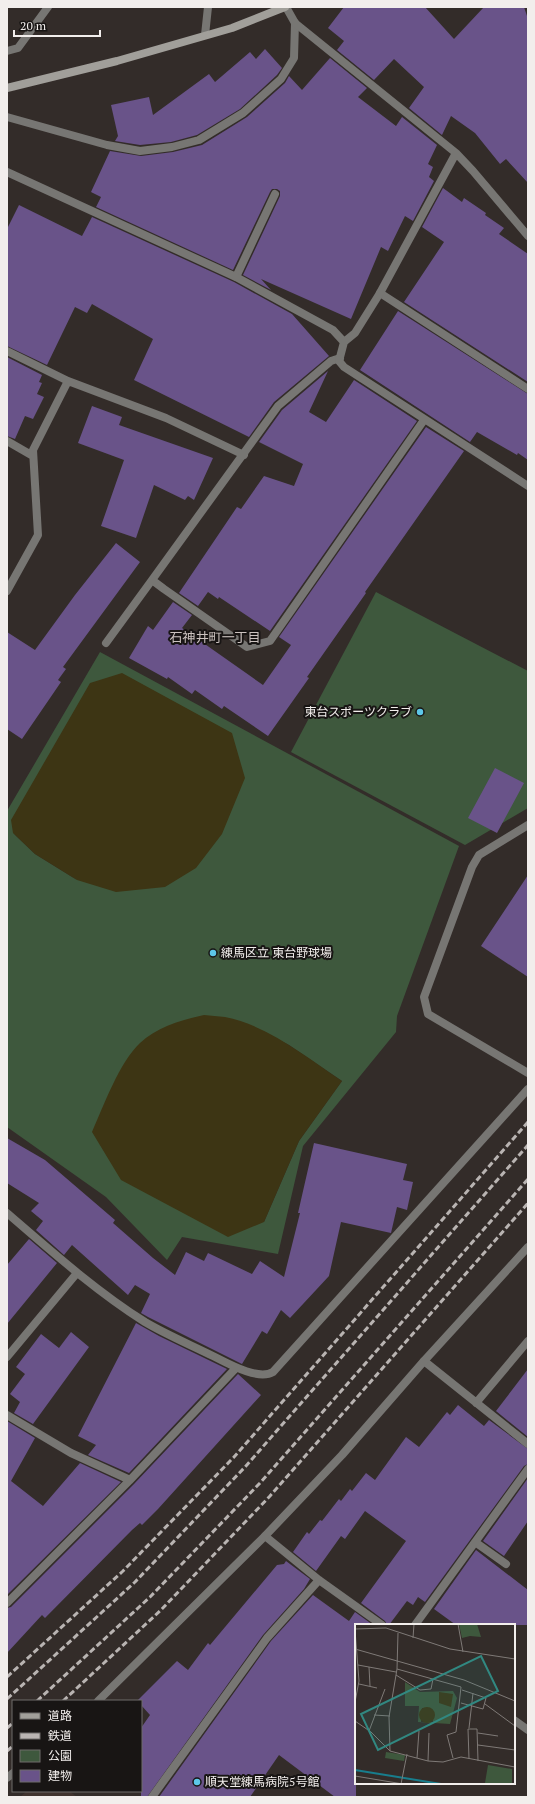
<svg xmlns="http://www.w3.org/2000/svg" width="535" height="1804" font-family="'PT Serif','Noto Sans JP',serif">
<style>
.built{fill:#40332e}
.green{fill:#3e583d;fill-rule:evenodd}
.sand{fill:#3d3514}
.building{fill:#695389}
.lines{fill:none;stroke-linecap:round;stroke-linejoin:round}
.lane{stroke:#777673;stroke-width:8}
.street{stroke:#777673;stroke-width:8}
.secondary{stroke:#a19f9a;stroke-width:8}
.rail{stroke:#b9b4b2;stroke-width:3;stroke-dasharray:6 3;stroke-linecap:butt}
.poi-dot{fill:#5dc7e8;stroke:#181514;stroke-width:1.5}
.labels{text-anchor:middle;stroke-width:4;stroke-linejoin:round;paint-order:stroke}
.poi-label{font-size:12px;fill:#f2eeec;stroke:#181514;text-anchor:start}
.neighbourhood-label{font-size:13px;fill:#cbc2bf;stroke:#181514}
.inset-river{fill:none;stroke:#187d8c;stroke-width:2}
.inset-road{fill:none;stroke:#7f7a77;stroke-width:1}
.view{fill:#318881;fill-opacity:0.15;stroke:#318881;stroke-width:2}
.inset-edge{fill:none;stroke:#f2eeec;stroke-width:2}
</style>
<rect width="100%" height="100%" fill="#332c29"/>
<!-- built -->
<path class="built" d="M27 1791H69L77 1797H20Z"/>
<!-- green -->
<path class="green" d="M376 592 528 671V808L465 845 291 752Z
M100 652 459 846 397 1016 396 1032 303 1146 278 1254 182 1237 167 1260 106 1197 7 1127V811ZM13 833 77 880 35 854ZM254 1027 289 1045 342 1081 299 1141 264 1222Z"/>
<!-- sand -->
<path class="sand" d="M122 673 232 733 245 778 222 834 196 868 165 887 116 892 77 880 35 854 13 833 11 820 90 683Z
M204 1015C211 1016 218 1016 225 1017 267 1025 308 1058 342 1081L299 1141 264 1222 228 1237 121 1180 92 1132C104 1105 119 1063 140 1043 157 1027 181 1020 204 1015Z"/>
<!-- building -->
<path class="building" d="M344 7H425L454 39 484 7H524L528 19V183L506 159 500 164 475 133 451 116 442 135 409 108 424 87 394 59 374 80 337 50 344 41 328 28Z
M265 49 282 68 277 75 240 109 197 135 171 142 140 145 115 141 118 136 111 105 149 97 153 115 209 74 215 82 250 52 256 59Z
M330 58 367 88 358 97 396 126 402 117 437 145 428 164 433 167 429 177 434 181 413 221 405 216 388 251 381 247 351 319 261 279 271 290 243 275 280 196V191L277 189H272L270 192 233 270 96 207 101 197 91 192 110 151 141 156 173 152 202 145 247 117 285 83 289 76 302 90Z
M443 188 462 202 464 198 486 213 485 215 504 228 499 234 528 254V382L404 302 444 242 422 227Z
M19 205 82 236 92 217 234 282 292 314 329 356 274 402 249 437 134 380 153 339 92 304 87 313 75 307 47 365 7 346V229Z
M398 311 528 394V460L518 453 517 455 477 432 470 442 360 370Z
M7 357 42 375 39 382 42 383 37 394 44 397 33 419 25 416 15 439 7 436Z
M328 371 309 412 326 422 354 380 417 421 270 631 219 597 218 599 208 592 198 606 179 593 237 507 241 509 264 476 294 486 303 464 259 442 282 410Z
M92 406 122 417 119 425 213 458 194 500 188 496 185 500 154 485 136 538 101 526 124 460 78 443Z
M426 427 464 451 365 592 366 593 307 677 309 678 268 736 224 706 222 709 195 690 192 694 168 677 167 679 129 658 148 626 153 630 173 602 192 615 182 628 263 685 291 645 279 637Z
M116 543 140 562 63 667 66 669 58 680 61 682 22 739 7 729V632L35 650 75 595Z
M495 768 524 783 497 833 468 818Z
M528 875V977L481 946Z
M7 1138 45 1160 115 1220 113 1223 153 1258 175 1275 186 1252 204 1261 208 1253 252 1274 260 1261 284 1277 300 1213H298L314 1143 407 1164 403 1180 413 1182 407 1210 397 1207 391 1233 341 1222 329 1276 290 1318 281 1310 267 1334 262 1331 242 1364 148 1317 141 1313 150 1294 135 1285 128 1295 72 1245 64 1255 36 1230 43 1221 31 1211 39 1203 7 1183Z
M29 1239 57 1263 7 1324V1265Z
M136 1323 159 1336 227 1369 129 1473 88 1455 96 1445 78 1436Z
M71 1332 89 1347 33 1424 14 1413 20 1402 10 1394 25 1374 16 1367 41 1334 59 1348Z
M528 1369V1437L496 1411Z
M238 1374 261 1395 158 1509 142 1525 140 1523 132 1530 45 1618 42 1615 7 1653V1608L11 1607 134 1484Z
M458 1405 484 1426 489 1420 528 1449V1464L524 1466 425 1602 418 1597 413 1605 407 1601 389 1625H387L385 1621 361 1603 406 1541 365 1511 345 1539 341 1536 316 1571 293 1552 307 1532 309 1534 320 1520 322 1521 339 1499 341 1501 350 1489 352 1491 366 1473 375 1480 406 1437 419 1447 447 1412 450 1415Z
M7 1421 35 1438 11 1481 43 1506 80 1463 121 1482 7 1595Z
M528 1478V1521L504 1556 483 1541Z
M476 1550 528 1590V1625H456L434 1609Z
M286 1561 310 1579 304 1589 263 1635 147 1797H141V1728L150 1715 141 1705V1701L138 1700 177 1661 188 1670 208 1643 210 1645 277 1565 284 1564Z
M313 1595 349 1621 355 1612 373 1625H354L356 1626V1797H335L279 1755 250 1797H159L271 1641Z"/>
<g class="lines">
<!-- lane -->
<path class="lane" d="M205 35 208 7
M7 51 18 48 48 7
M7 117 107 145 140 151 172 147 199 140 243 113 281 79 294 58 295 23
M236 277 275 194
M380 293 528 389
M7 351 68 381 166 418 244 455
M340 358 331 361 278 406 152 580 164 589 247 647 270 641 424 420
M7 441 33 456
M7 591 38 535 33 450 68 381
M106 643 152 580
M424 1361 528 1444
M476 1403 528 1341
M265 1536 319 1580 382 1625
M475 1542 506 1564
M415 1625 528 1469
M514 1720 528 1730
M152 1797 267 1638 319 1580"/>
<!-- street -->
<path class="street" d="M286 7 295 23 456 153 473 171 528 236
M7 172 236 277 333 330 344 342 339 361 344 367 528 486
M344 342 355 333 380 293 456 153
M528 825 479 855 472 867 424 997 428 1014 528 1073
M7 1213C51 1251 96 1291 145 1322 167 1335 191 1345 213 1356 227 1363 258 1381 273 1372L528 1089
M7 1357 77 1273
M7 1415 71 1453 130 1480
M7 1603 130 1480 236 1368
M98 1701 265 1536 342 1455 424 1361 528 1247
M7 1778 13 1773"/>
<!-- secondary -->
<path class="secondary" d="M7 88 117 61 232 28 285 7"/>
<!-- rail -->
<path class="rail" d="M7 1677 123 1571 234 1457 528 1122
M7 1699 135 1582 245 1467 528 1145
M37 1701 150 1597 260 1483 528 1179
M63 1701 161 1610 270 1496 528 1203
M7 1728 13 1723
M7 1751 13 1746"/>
</g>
<!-- markers -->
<g class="poi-dot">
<circle cx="420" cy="712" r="4"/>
<circle cx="213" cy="953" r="4"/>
<circle cx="197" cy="1782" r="4"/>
</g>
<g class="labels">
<!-- poi labels -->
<g class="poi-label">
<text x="412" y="716" text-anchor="end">東台スポーツクラブ</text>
<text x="221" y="957">練馬区立 東台野球場</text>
<text x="205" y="1786">順天堂練馬病院5号館</text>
</g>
<!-- neighbourhood labels -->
<g class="neighbourhood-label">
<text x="215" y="642">石神井町一丁目</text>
</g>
</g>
<!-- overview -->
<g transform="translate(355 1624)">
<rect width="160" height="160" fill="#332c29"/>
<path d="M104 0H122L126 13 115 12 107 14ZM50 58 65 68 98 67 102 74 95 100 63 98 64 82H50ZM67 84 75 85 78 98H66ZM31 128 50 131 49 137 30 134ZM133 141 157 145V160L130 159Z" fill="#3e583d" fill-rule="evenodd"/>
<path d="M84 68 98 70 96 83 84 79ZM64 91a8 8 0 1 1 16 0a8 8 0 1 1-16 0Z" fill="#3d3514"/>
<path class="inset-river" d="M0 146 86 160"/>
<path class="inset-road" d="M103 0 108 28M0 5 31 4 95 25 160 35M0 6 4 57 0 78M58 14 59 0M0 25 109 56 160 77M3 41 41 48M14 43 15 62M42 45 106 63 101 108 92 111 98 134M41 51 65 66 76 65 78 55M4 60 22 64M106 79 128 85 131 74 107 66M130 80 160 102M19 91 35 92M0 97 16 108 35 127 73 137 88 138 106 133 160 143M114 104 118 69M14 107 30 65M123 109 143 112M123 121 160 126M35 127 34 93 42 45 43 9M62 134 64 107M114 135 113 105H122L123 137M73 137 74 109M0 152 48 160M46 160 52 130"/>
<path class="view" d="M126 32 143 67 23 126 6 90Z"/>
<rect width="160" height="160" class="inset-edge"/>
</g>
<!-- border -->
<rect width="535" height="1804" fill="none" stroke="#f2eeec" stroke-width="16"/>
<!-- legend -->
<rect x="12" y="1700" width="130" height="92" fill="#181514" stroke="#6f6c6a"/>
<rect x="20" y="1713" width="20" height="6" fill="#a19f9a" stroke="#6f6c6a"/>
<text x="48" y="1720" font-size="12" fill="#f2eeec">道路</text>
<rect x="20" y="1733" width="20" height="6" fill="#b9b4b2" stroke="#6f6c6a"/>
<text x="48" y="1740" font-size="12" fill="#f2eeec">鉄道</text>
<rect x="20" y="1750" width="20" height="12" fill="#3e583d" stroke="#6f6c6a"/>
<text x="48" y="1760" font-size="12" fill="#f2eeec">公園</text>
<rect x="20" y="1770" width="20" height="12" fill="#695389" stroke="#6f6c6a"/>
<text x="48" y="1780" font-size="12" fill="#f2eeec">建物</text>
<!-- scale -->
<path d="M14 30v6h86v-6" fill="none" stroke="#f2eeec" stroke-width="2"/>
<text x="20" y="30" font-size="12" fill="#f2eeec" stroke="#181514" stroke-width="3" paint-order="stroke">20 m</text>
</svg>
